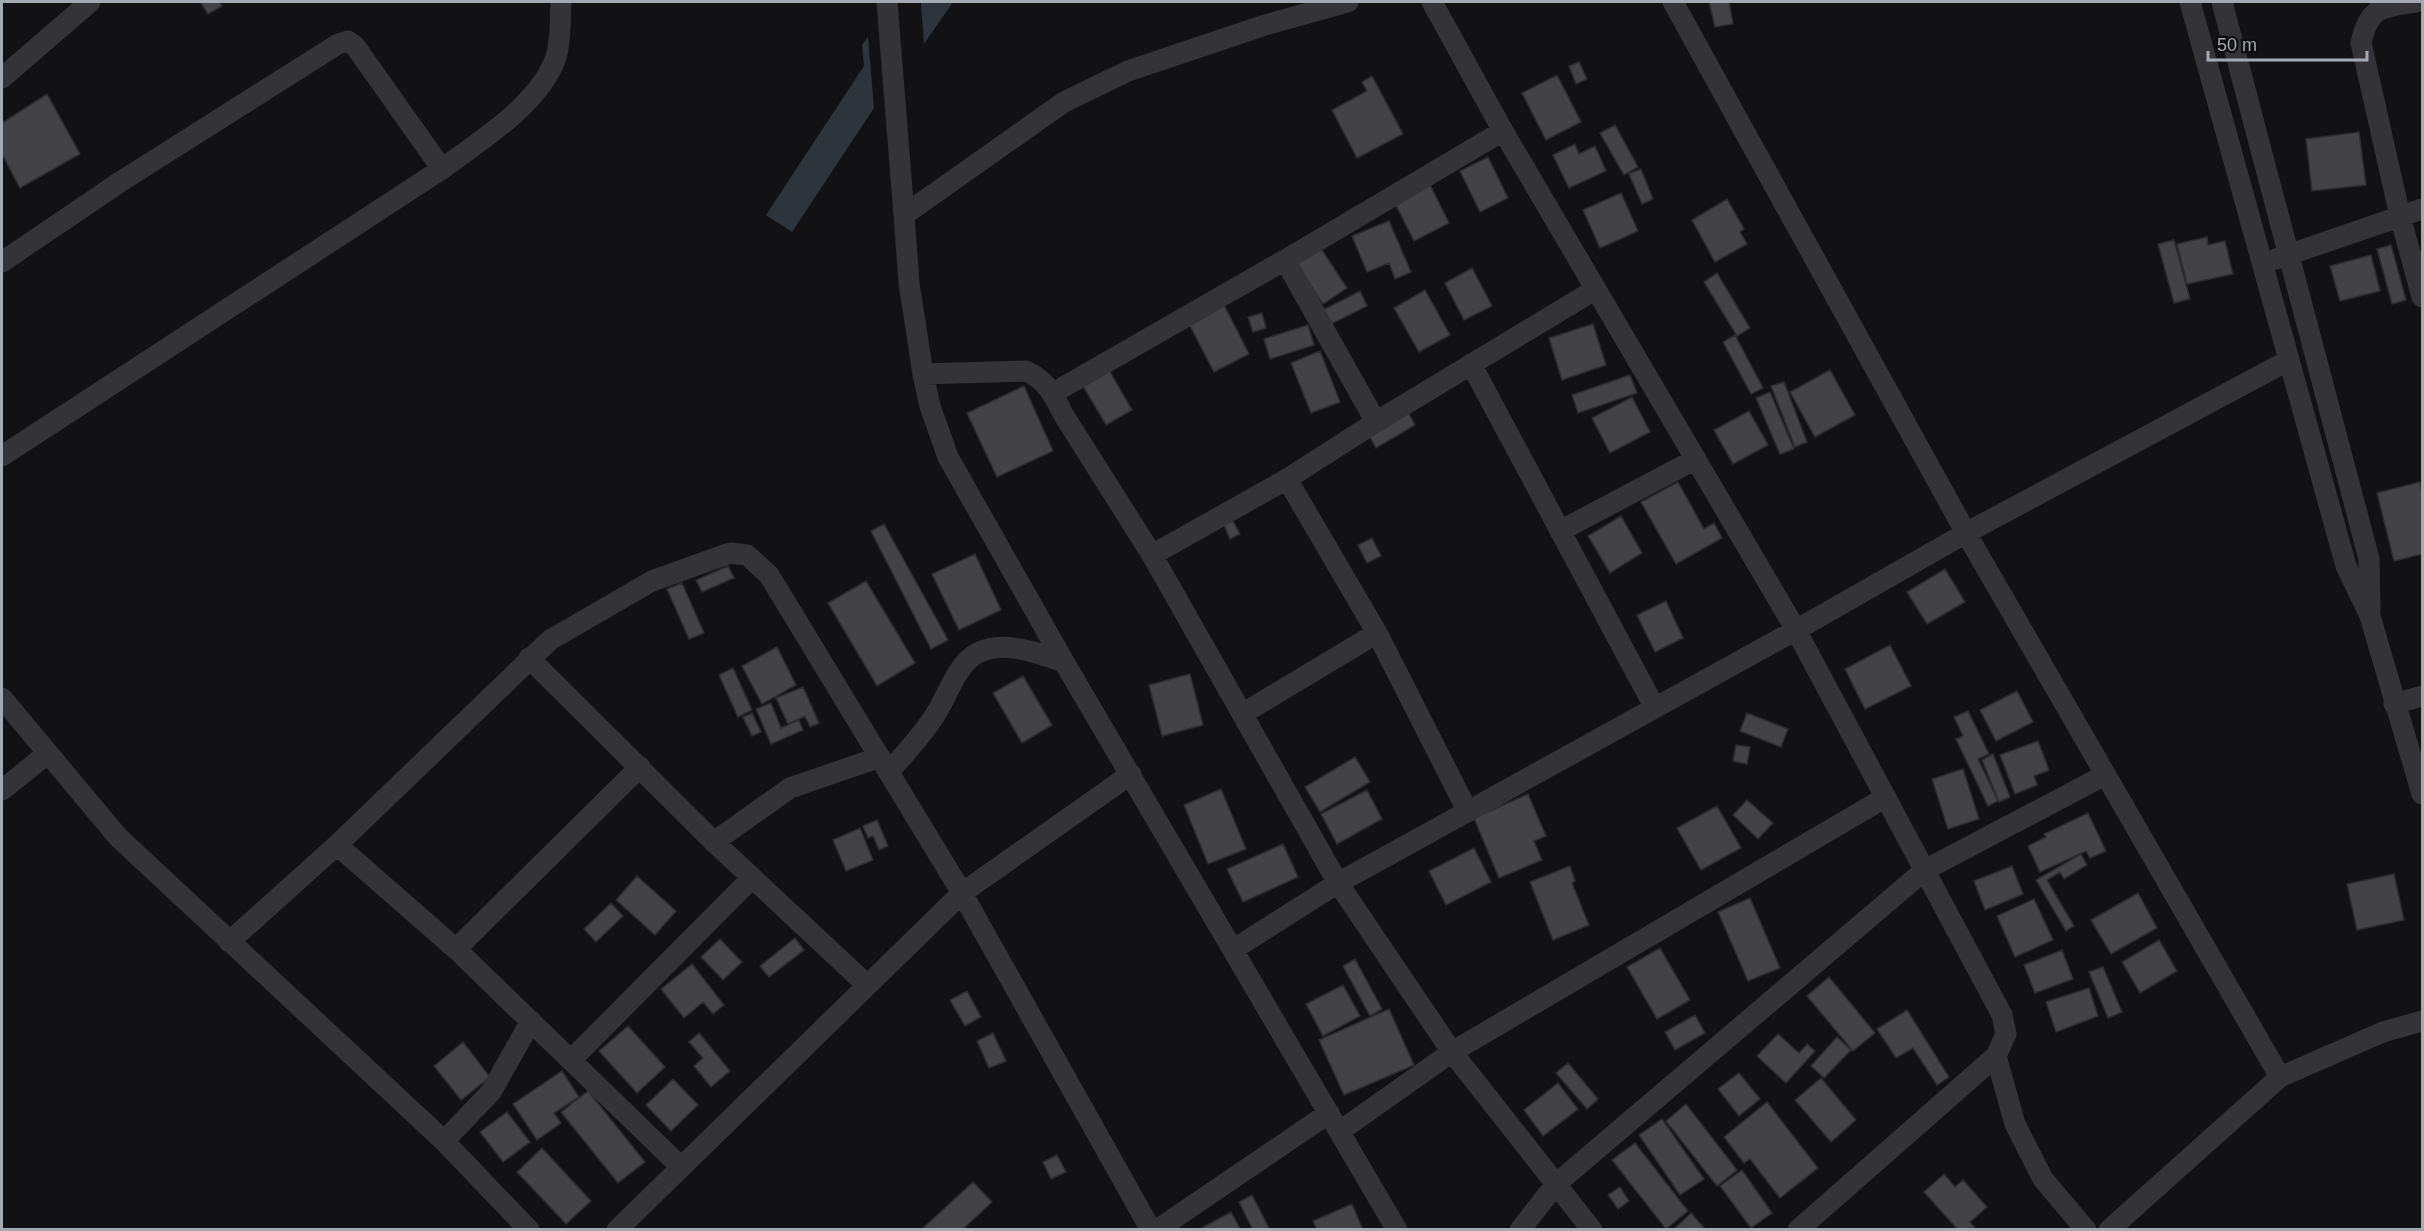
<svg xmlns="http://www.w3.org/2000/svg" width="2424" height="1231" font-family="Helvetica,sans-serif">
<style>
.water{fill:#2d343b}
.building{fill:#424247;stroke:#2d2d30;stroke-width:1.5}
.lines{fill:none;stroke-linecap:round;stroke-linejoin:round}
.street{stroke:#343438;stroke-width:21}
</style>
<rect width="100%" height="100%" fill="#121214"/>
<!-- water -->
<path class="water" d="M921 2H953L924 44 921 3Z
M868 37 874 108 792 232 766 215 864 66 862 45Z"/>
<!-- building -->
<path class="building" d="M200 2H219L222 6 208 14Z
M1709 2H1729L1733 24 1715 27Z
M1579 62 1587 79 1576 84 1569 66Z
M1557 75 1581 122 1546 140 1522 93Z
M1372 76 1403 134 1357 158 1332 110 1367 91 1362 82Z
M47 94 80 154 20 188 2 154V123Z
M1615 125 1638 167 1624 175 1600 133Z
M2359 132 2366 185 2312 191 2306 139Z
M1575 144 1579 154 1595 146 1606 171 1569 188 1553 155Z
M1488 157 1508 198 1480 212 1460 171Z
M1641 169 1653 199 1642 204 1629 174Z
M1430 185 1449 223 1414 241 1395 203Z
M1621 193 1638 231 1600 248 1583 210Z
M1727 199 1744 229 1740 232 1747 244 1715 262 1692 220Z
M1389 221 1411 272 1395 279 1389 263 1367 272 1352 236Z
M2207 237 2208 245 2225 241 2233 274 2187 284 2177 244Z
M2174 240 2190 299 2174 303 2158 244Z
M1318 244 1347 288 1323 304 1294 260Z
M2391 245 2406 300 2392 304 2377 249Z
M2371 255 2380 291 2340 301 2330 266Z
M1472 268 1492 306 1464 320 1445 283Z
M1717 273 1750 328 1737 336 1704 282Z
M1425 290 1450 335 1419 352 1394 308Z
M1360 291 1367 306 1327 326 1319 312Z
M1222 301 1249 354 1214 372 1187 320Z
M1262 313 1266 328 1253 332 1248 317Z
M1593 324 1606 365 1562 380 1549 338Z
M1308 325 1314 345 1270 359 1264 339Z
M1735 335 1763 388 1751 394 1723 342Z
M1320 351 1340 402 1311 413 1291 363Z
M1109 370 1132 410 1106 425 1083 386Z
M1830 370 1855 415 1815 437 1790 392Z
M1630 375 1637 393 1578 413 1572 395Z
M1784 382 1807 442 1795 447 1771 386Z
M1024 386 1053 451 997 477 967 413Z
M1770 392 1794 449 1780 454 1756 398Z
M1632 397 1650 432 1610 453 1592 418Z
M1749 411 1768 445 1733 464 1714 430Z
M1408 412 1415 425 1376 448 1369 435Z
M1678 482 1704 529 1714 523 1722 538 1676 564 1641 502Z
M2420 482 2422 493V554L2394 561 2377 493Z
M1621 516 1642 553 1610 573 1588 536Z
M1232 519 1240 534 1230 539 1223 523Z
M884 524 948 640 931 649 871 531Z
M1372 538 1381 556 1367 563 1358 545Z
M975 554 1001 610 959 630 932 574Z
M728 566 734 578 702 592 696 580Z
M1945 569 1965 602 1927 624 1907 592Z
M866 581 915 663 877 686 828 603Z
M682 583 704 633 689 639 667 589Z
M1666 601 1683 638 1655 652 1637 615Z
M1890 645 1911 686 1865 709 1845 669Z
M777 647 796 685 762 704 742 666Z
M733 668 752 710 738 717 719 675Z
M1190 674 1203 725 1162 736 1149 685Z
M1023 676 1052 725 1022 743 993 693Z
M803 687 819 723 810 727 805 716 788 724 776 698Z
M2017 691 2033 722 1996 741 1980 710Z
M771 703 781 728 799 720 803 730 771 744 756 709Z
M1968 711 1989 754 1978 759 1998 801 1988 806 1956 739 1963 736 1954 717Z
M752 713 761 732 752 736 743 717Z
M1747 713 1788 729 1781 747 1740 731Z
M2038 741 2049 770 2034 776 2037 785 2015 794 2000 755Z
M1736 745 1750 747 1747 764 1733 761Z
M1993 754 2010 797 1999 802 1982 760Z
M1355 757 1370 782 1320 812 1305 787Z
M1963 769 1979 819 1948 829 1932 779Z
M1221 789 1246 849 1208 864 1184 805Z
M1367 790 1382 819 1337 844 1321 814Z
M1528 794 1546 836 1534 841 1542 860 1499 878 1474 818Z
M1747 800 1773 823 1758 839 1733 815Z
M1717 806 1741 848 1701 870 1677 828Z
M2088 813 2106 851 2090 858 2086 851 2040 872 2028 846 2046 837 2044 834Z
M877 820 888 846 879 850 873 836 868 838 863 826Z
M860 828 873 860 846 871 833 840Z
M1283 844 1298 877 1243 902 1227 869Z
M1474 848 1491 882 1446 905 1429 871Z
M2081 854 2087 865 2064 879 2060 872 2047 880 2074 926 2066 931 2036 880Z
M1570 866 1575 881 1572 883 1589 925 1553 940 1530 882Z
M2012 866 2023 894 1985 910 1974 881Z
M2394 874 2404 920 2357 930 2347 884Z
M637 876 676 911 655 935 616 900Z
M2138 893 2157 928 2111 954 2091 920Z
M1750 898 1780 968 1748 981 1718 912Z
M2034 899 2053 940 2015 957 1997 916Z
M611 903 623 916 596 942 584 929Z
M795 938 804 950 769 977 760 966Z
M720 939 742 962 723 980 701 957Z
M2159 940 2177 971 2140 993 2122 962Z
M1660 948 1690 1000 1657 1019 1627 967Z
M2062 950 2073 979 2035 993 2024 965Z
M1355 959 1382 1009 1370 1016 1343 966Z
M692 964 724 1005 713 1014 703 1002 684 1018 661 989Z
M2103 967 2122 1012 2108 1018 2089 972Z
M1829 977 1875 1033 1853 1051 1807 996Z
M1343 985 1360 1016 1323 1036 1306 1004Z
M2089 988 2098 1016 2056 1032 2046 1002Z
M967 991 981 1017 965 1026 950 1000Z
M1389 1009 1414 1065 1344 1095 1319 1040Z
M1907 1010 1949 1077 1937 1085 1913 1048 1896 1058 1877 1029Z
M1695 1015 1705 1033 1675 1050 1665 1032Z
M628 1026 665 1067 637 1093 599 1051Z
M699 1033 730 1071 711 1087 694 1066 703 1058 689 1042Z
M993 1033 1006 1061 989 1068 977 1041Z
M1778 1034 1799 1053 1807 1044 1815 1051 1786 1083 1757 1056Z
M1837 1037 1851 1050 1824 1078 1811 1066Z
M463 1042 490 1077 461 1100 434 1066Z
M1568 1063 1598 1099 1587 1109 1556 1073Z
M562 1071 579 1097 554 1113 561 1123 537 1140 513 1104Z
M1739 1073 1760 1099 1739 1116 1718 1089Z
M1821 1078 1856 1120 1831 1142 1795 1100Z
M673 1079 698 1105 671 1131 646 1105Z
M1558 1083 1578 1109 1543 1136 1524 1110Z
M588 1091 645 1162 618 1183 561 1112Z
M1767 1102 1818 1168 1780 1198 1750 1159 1744 1163 1724 1137Z
M1686 1104 1737 1170 1717 1186 1666 1121Z
M507 1112 530 1142 503 1162 480 1132Z
M1662 1119 1704 1179 1680 1195 1639 1135Z
M1635 1143 1688 1211 1666 1229 1612 1160Z
M542 1148 591 1201 566 1224 517 1172Z
M1057 1155 1066 1172 1051 1179 1043 1162Z
M1742 1170 1772 1213 1751 1228 1720 1186Z
M1944 1174 1955 1187 1963 1180 1987 1207 1970 1222 1977 1230H1958L1924 1192Z
M973 1182 992 1202 962 1230H921Z
M1620 1187 1629 1201 1618 1209 1608 1195Z
M1252 1195 1270 1230H1253L1239 1202Z
M1352 1204 1363 1230H1317L1313 1221Z
M1231 1212 1241 1230H1198Z
M1691 1213 1706 1230H1673Z"/>
<g class="lines">
<!-- street -->
<path class="street" d="M887 2 904 215
M1348 2 1265 25 1128 71 1064 102 904 215 909 283 923 374 930 406 948 457 1064 662 1397 1230
M1432 2 1503 131
M1673 2 1966 533 2280 1077
M2190 2 2346 566 2370 616 2422 794
M2222 2 2369 559 2370 609
M2416 2C2383 7 2369 6 2361 43L2400 216 2422 297
M2 78 90 2
M2276 259 2422 209
M1285 260 1376 422
M2 262 120 182 338 44 348 41 355 46 442 169
M1471 364 1655 708
M923 374 1026 371C1046 380 1054 395 1063 414L1152 555 1338 883 1452 1052 1592 1230
M1053 393 1285 260 1503 131 1796 630 2002 1015 2006 1034 1996 1056 1798 1230
M2 456 442 169C481 140 540 104 556 57 561 40 560 19 561 2
M1287 479 1376 422 1596 289
M1560 531 1696 459
M1152 555 1287 479 1377 633 1468 812
M529 658 714 842 867 985
M2 698 118 837 444 1141 529 1230
M2394 704 2422 696
M1242 714 1377 633
M889 772C905 753 922 736 935 715 945 700 951 681 962 667 986 633 1033 651 1064 662
M2 790 47 754
M714 842 790 788 880 757
M337 845 456 949 681 1167
M229 942 337 845 550 640 652 581 730 553 747 555 769 575 962 893 1151 1230
M456 949 640 767
M1234 949 1338 883 1796 630 1966 533 2289 360
M1996 1056 2015 1124 2043 1179 2086 1230
M571 1060 752 878
M1340 1131 1452 1052 1886 797
M444 1141 491 1092 531 1021
M617 1230 962 893 1131 774
M1157 1230 1329 1113
M1520 1230 1556 1184 1925 870 2105 775
M2109 1230 2280 1077 2383 1032 2422 1021"/>
</g>
<!-- border -->
<rect width="2424" height="1231" fill="none" stroke="#a5a9b3" stroke-width="6"/>
<!-- scale -->
<path d="M2208 51v9h159v-9" fill="none" stroke="#a5a9b3" stroke-width="3"/>
<text x="2217" y="51" font-size="18" fill="#a5a9b3" stroke="#0d0d0f" stroke-width="4.5" paint-order="stroke">50 m</text>
</svg>
